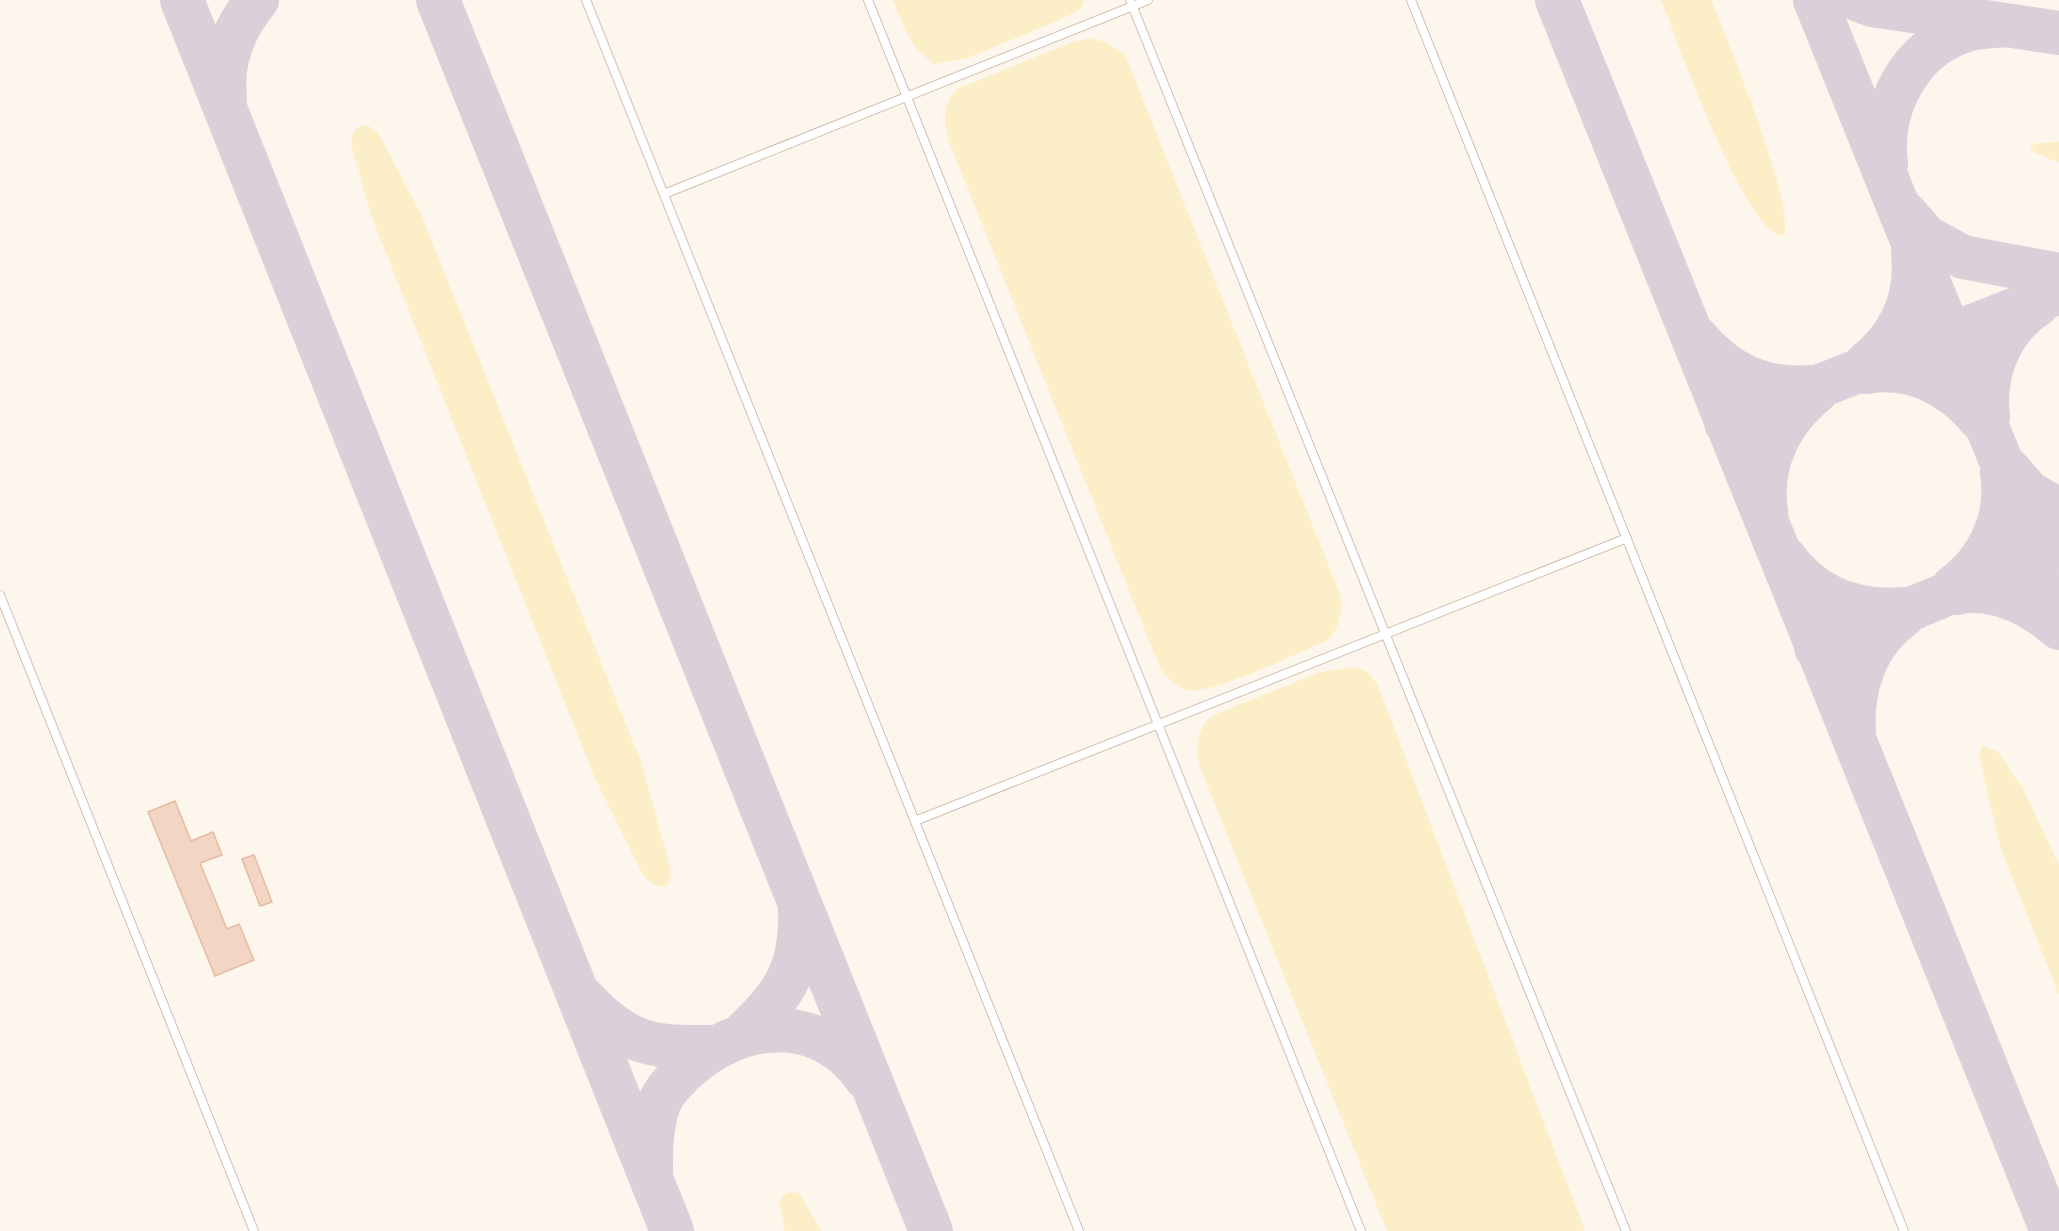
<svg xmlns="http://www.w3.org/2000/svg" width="2059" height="1231" font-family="Montserrat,sans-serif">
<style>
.sand{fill:#fcefc7}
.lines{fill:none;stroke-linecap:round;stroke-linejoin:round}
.taxiway{stroke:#dbcfda;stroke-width:44}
.building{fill:#f3d5c3;stroke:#e6bba3;stroke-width:1.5}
.lane-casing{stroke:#d1beb0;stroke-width:10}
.lane{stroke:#fff;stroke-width:8}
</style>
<rect width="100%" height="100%" fill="#fdf6ec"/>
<!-- sand -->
<path class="sand" d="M893 0H1085L1080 9 1066 17 968 58 935 64C910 48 903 26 893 0Z
M1661 0H1711C1731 50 1752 100 1768 152 1776 178 1786 206 1785 234L1780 236C1741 222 1678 43 1661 0Z
M1089 38 1107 43 1125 55 1341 597C1342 615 1340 627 1327 641 1302 651 1210 695 1188 690 1175 687 1169 679 1160 668L948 139C944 117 941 107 957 89L1072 42Z
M359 126H369L378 133 420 212 641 762 668 859 671 874 667 887 654 885 643 875 594 776 372 218 351 145 353 133Z
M2059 142V163L2029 150 2036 143Z
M1351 667 1366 671 1377 683 1585 1231H1387L1199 765C1196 744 1197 727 1214 715L1320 672Z
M1982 746 1997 751 2022 787 2059 865V995L2001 849 1979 757Z
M791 1192 799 1193 821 1231H785L779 1202 784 1195Z"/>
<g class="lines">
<!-- taxiway -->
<path class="taxiway" d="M182 0 672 1231
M438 0 931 1231
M1557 0 2052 1231
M1815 0 2059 605
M1859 0 1872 5 2059 33
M225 98C221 61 233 29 257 0
M1886 164C1879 107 1910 47 1967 30 1979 26 1992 27 2004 25
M1905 213 1926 237 1963 257 2059 275
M1696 337C1726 373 1763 391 1810 387
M1866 364C1902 335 1918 298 1913 252
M1866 372C1912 364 1952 385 1981 420
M1988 417C1983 372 2000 329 2038 304
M1726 423 2059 292
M2008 469 2029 493 2059 510
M1766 512C1759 465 1779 422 1816 392
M1784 557C1813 597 1854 613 1902 609
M1953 587C1989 561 2009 517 2002 473
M1956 593C1993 585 2032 604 2059 628
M1816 648 2059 548
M1854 733C1851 689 1865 643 1903 616
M583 998C627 1045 651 1048 714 1047
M740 1037C783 997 802 971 800 910
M651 1171C651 1150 651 1128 658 1107 662 1091 682 1072 695 1062 751 1018 823 1017 866 1078"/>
</g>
<!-- building -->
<path class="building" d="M175 801 191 841 213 832 222 855 200 863 227 929 239 924 254 960 215 976 148 812Z
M254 855 272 902 260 906 242 859Z"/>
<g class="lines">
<!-- lane casing -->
<g class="lane-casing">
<path id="lane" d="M586 0 1079 1231
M868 0 1361 1231
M1130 0 1626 1231
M1411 0 1904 1231
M664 194 1148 0
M0 595 254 1231
M915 821 1627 538"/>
</g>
<!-- lane -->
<use href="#lane" class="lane"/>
</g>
</svg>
